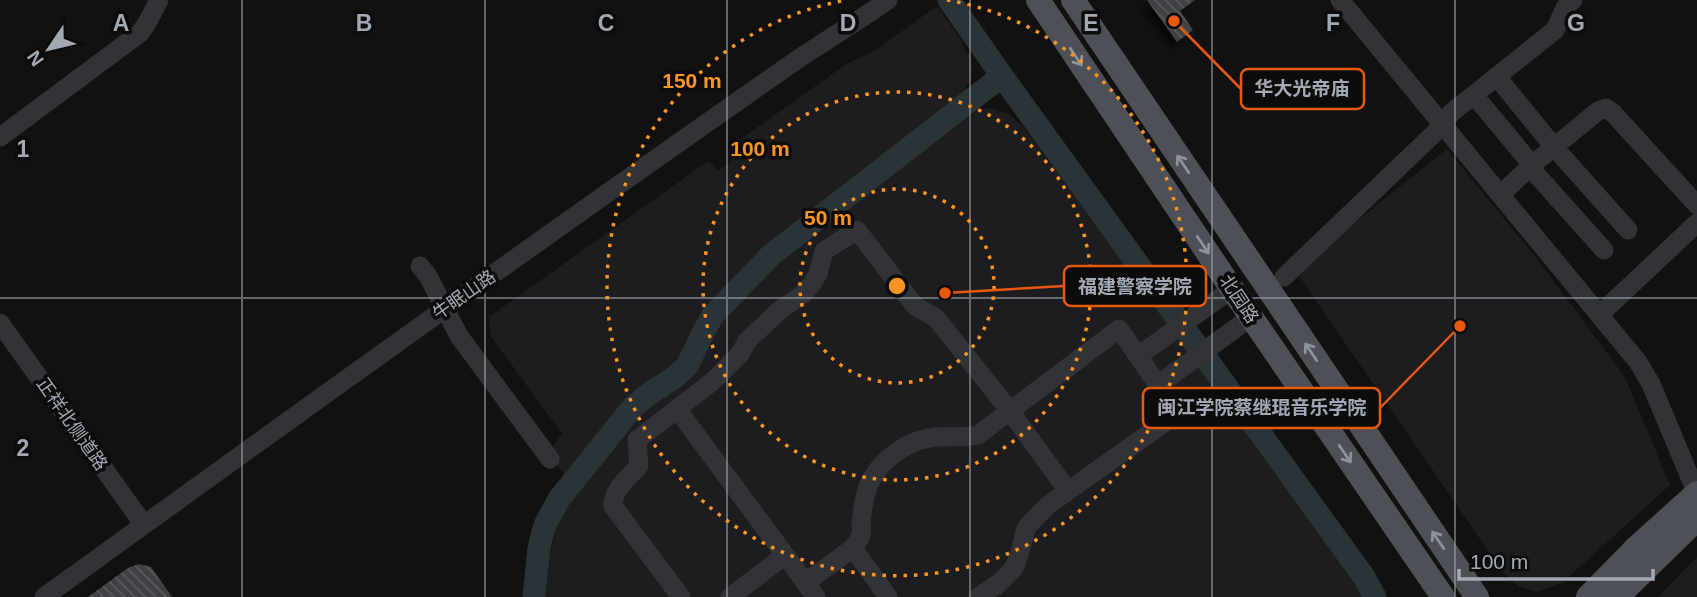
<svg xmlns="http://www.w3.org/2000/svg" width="1697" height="597" font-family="Arial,'Noto Sans SC',sans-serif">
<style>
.built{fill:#1d1d1f}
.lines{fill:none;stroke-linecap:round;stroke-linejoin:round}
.river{stroke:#293338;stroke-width:23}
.building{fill:url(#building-back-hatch);filter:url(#shadow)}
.minor{stroke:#313337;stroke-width:19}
.major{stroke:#4d5056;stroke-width:24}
.oneway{stroke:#8c939c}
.grid{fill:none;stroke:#a1a9b4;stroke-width:2;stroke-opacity:0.55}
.ring{fill:none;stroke:#fb9420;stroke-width:3.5;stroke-dasharray:3.5 7}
.labels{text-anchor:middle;stroke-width:7;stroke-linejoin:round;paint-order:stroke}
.street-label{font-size:18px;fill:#a1a9b4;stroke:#0c0c0d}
.grid-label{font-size:23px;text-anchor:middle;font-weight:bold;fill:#a1a9b4;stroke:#0c0c0d;stroke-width:7;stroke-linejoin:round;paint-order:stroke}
.centre{fill:#fb9420;stroke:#0c0c0d;stroke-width:3.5}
.ring-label{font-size:21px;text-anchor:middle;font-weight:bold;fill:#fb9420;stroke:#0c0c0d;stroke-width:7;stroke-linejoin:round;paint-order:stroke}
.leader{fill:none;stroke:#e8590c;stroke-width:2.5}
.callout-dot{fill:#e8590c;stroke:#0c0c0d;stroke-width:2.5}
.callout{fill:#0c0c0d;stroke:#e8590c;stroke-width:2.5}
.callout-label{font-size:19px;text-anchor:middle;font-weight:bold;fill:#a1a9b4}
</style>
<defs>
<pattern id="building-back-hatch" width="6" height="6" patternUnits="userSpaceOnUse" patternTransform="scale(1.75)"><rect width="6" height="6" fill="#3f4145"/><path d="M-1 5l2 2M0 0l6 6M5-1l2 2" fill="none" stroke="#585a5d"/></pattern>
<filter id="shadow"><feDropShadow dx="-6" dy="6" stdDeviation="3.5" flood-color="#0009"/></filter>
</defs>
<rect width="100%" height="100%" fill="#111112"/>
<!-- built -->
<path class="built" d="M937 6 962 41 966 54 971 53 972 72 971 79 965 89 960 95 771 243 730 283 702 316 686 353 682 359 674 367 654 377 632 395 584 453 596 462 645 406 687 378 696 369 709 336 717 323 771 266 935 140 977 111 990 108 1009 114 1025 129 1211 382 1364 597H546L550 556 558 521 566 504 593 467 580 456 566 476 548 454 562 433 491 337 489 317 708 161 718 171 731 161V146L848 63 874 51Z
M1447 149 1534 255 1625 377 1670 485 1562 583 1537 592 1519 587 1502 571 1299 276 1343 232Z
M1697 557V597H1658Z"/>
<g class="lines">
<!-- river -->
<path class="river" d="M949 0 1002 76 1364 577 1375 597
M534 597 539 548 542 535 546 523 559 499 633 407 649 394 675 377 687 366 705 329 713 315 771 255 1002 76"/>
</g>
<!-- building -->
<path class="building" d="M1147 0H1195L1180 11 1193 30 1177 42Z
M139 564 151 567 172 597H88L128 568Z"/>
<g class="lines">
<!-- minor -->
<path class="minor" d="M1340 0 1638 362 1651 384 1697 494
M1497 77 1554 147 1628 230
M1474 95 1532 165 1535 173 1604 250
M0 137 140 33 147 23 159 0
M1500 195 1532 165 1598 111 1606 108 1613 113 1697 205
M420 266 428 276 459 336 550 459
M1284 277 1443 125 1451 113 1555 30 1565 8 1573 0
M1599 315 1697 223
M0 323 144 525
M1138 356 1158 385
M677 409 816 597
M853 548C856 544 860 539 861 534 862 531 861 527 861 523 862 515 863 505 865 497 872 465 903 441 935 437 949 436 965 438 978 435L1119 329 1138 356 1232 289
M805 583 853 548 888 597
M44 597C292 418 540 239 791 64 823 42 857 22 888 0
M681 597 613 506C613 489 628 478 639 466L637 440 713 381 740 354 747 341 780 310 803 294 811 285 818 274 824 251 857 230 915 306 936 318 1010 411 1068 491
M730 597 784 556
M978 597 998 584 1014 568 1020 552 1026 528 1047 506 1178 413 1158 385 1251 317"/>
<!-- major -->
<path class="major" d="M1038 0 1232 289 1443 597
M1073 0 1477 597
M1588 597 1636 548 1697 493
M1617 597 1697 519"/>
</g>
<!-- one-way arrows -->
<defs><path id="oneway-shaft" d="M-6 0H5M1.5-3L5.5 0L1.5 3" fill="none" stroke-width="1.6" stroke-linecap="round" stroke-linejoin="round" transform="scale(1.75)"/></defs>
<g class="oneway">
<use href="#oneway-shaft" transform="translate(1076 57) rotate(56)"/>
<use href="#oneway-shaft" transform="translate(1183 164) rotate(-124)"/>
<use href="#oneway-shaft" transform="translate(1203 245) rotate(56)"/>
<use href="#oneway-shaft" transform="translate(1311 352) rotate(-124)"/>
<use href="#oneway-shaft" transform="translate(1345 454) rotate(56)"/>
<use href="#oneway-shaft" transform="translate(1438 540) rotate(-124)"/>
</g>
<!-- grid -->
<path class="grid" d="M242 0V597M485 0V597M727 0V597M970 0V597M1212 0V597M1455 0V597M0 298H1697"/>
<!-- distance rings -->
<g class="ring">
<circle cx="897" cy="286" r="97"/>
<circle cx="897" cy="286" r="194"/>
<path d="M947 0A290 290 0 1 1 847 0"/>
</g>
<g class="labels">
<!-- street labels -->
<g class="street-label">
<text transform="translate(464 295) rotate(-35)" y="6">牛眠山路</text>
<text transform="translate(1239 299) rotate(56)" y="6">北园路</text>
<text transform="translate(72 424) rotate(55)" y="6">正祥北侧道路</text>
</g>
</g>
<g class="grid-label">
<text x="121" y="31">A</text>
<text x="364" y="31">B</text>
<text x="606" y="31">C</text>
<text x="848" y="31">D</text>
<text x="1091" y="31">E</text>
<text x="1333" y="31">F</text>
<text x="1576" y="31">G</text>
<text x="23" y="157">1</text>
<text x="23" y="456">2</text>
</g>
<circle cx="897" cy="286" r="10" class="centre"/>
<g class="ring-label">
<text x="692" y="88">150 m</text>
<text x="760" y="156">100 m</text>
<text x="828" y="225">50 m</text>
</g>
<!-- callouts -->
<path class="leader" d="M1174 21L1241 89M945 293L1064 286M1460 326L1380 408"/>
<g class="callout-dot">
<circle cx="1174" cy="21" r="7"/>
<circle cx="945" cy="293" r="7"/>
<circle cx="1460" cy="326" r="7"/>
</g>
<g class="callout">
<rect x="1241" y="69" width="123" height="40" rx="7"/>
<rect x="1064" y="266" width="142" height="40" rx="7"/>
<rect x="1143" y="388" width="237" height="40" rx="7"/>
</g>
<g class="callout-label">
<text x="1302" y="95">华大光帝庙</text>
<text x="1135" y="293">福建警察学院</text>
<text x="1262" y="414">闽江学院蔡继琨音乐学院</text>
</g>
<!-- north arrow -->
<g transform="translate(49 49) rotate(235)" stroke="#0c0c0d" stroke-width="5" paint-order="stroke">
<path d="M0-5L12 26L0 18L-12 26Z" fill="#a1a9b4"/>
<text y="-10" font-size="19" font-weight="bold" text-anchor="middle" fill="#a1a9b4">N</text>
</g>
<!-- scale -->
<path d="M1459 569v10h194v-10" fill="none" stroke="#a1a9b4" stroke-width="3.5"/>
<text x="1470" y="569" font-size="21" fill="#a1a9b4" stroke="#0c0c0d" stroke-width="5" paint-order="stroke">100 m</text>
</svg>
